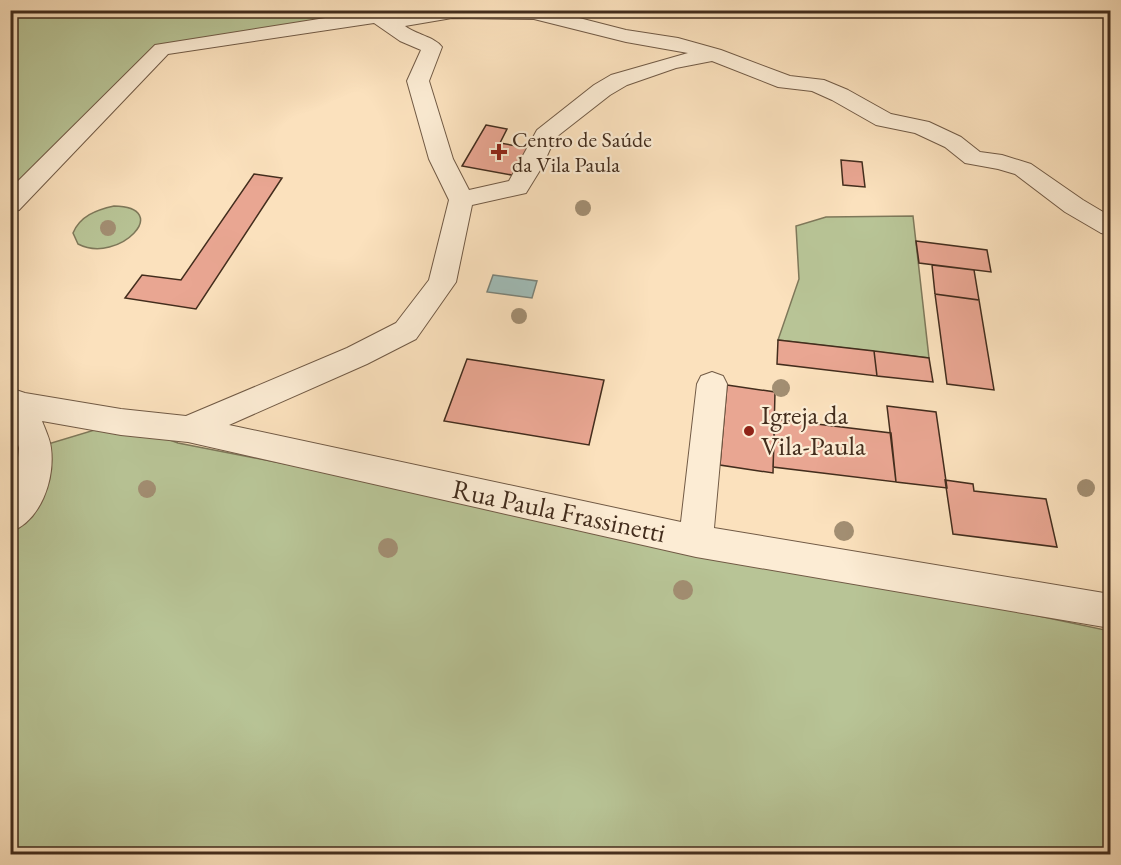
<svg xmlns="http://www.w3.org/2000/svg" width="1121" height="865" font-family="'EB Garamond',serif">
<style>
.green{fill:#b8c496;stroke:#7e785a;stroke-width:1.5}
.water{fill:#a0bcb7;stroke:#7b8379;stroke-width:1.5}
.building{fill:#e9a692;stroke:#432d1d;stroke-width:1.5}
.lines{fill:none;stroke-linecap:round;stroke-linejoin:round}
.minor-casing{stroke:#715a45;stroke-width:2}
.minor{fill:#fcecd4;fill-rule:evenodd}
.tree{fill:#a28e72}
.poi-dot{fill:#8f2418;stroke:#fcecd4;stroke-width:2}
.labels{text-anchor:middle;stroke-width:4.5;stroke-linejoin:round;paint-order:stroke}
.far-poi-label{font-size:22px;fill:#432d1d;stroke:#fcecd4;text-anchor:start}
.poi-label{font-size:27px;fill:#432d1d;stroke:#fcecd4;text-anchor:start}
.street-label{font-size:27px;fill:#432d1d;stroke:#fcecd4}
</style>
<rect width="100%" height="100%" fill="#fbe1bd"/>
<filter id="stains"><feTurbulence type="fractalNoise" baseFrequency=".00333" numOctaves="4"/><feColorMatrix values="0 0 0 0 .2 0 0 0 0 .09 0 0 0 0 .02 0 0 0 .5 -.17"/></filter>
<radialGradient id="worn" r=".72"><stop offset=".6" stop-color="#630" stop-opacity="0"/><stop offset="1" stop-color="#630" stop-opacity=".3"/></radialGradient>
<!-- green -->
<path class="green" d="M11 11H411L162 49 11 204Z
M114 206C174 207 119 265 78 244L73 233C80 216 96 210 114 206Z
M913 216 929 358 778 340 799 279 796 226 826 217Z
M121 422 178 443 695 544 1110 631V854H11L10 436 35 448Z"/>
<!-- water -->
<path class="water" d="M493 275 537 281 532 298 487 292Z"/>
<!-- building -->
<path class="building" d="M486 125 507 129 500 143 527 148V157L517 176 462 166Z
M841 160 862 162 865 187 843 185Z
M254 174 282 178 196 309 125 298 142 275 181 280Z
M916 241 987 250 991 272 919 263Z
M932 265 974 270 979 300 935 294Z
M935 294 979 300 994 390 947 384Z
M778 340 874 351 877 376 777 364Z
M874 351 929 358 933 382 877 376Z
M467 359 604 380 589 445 444 421Z
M727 385 775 392 773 473 720 465Z
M887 406 936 412 947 488 896 482Z
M775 419 891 433 896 482 773 467Z
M945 480 973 484 974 491 1046 499 1057 547 953 534Z"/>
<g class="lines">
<!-- minor casing -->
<g class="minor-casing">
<path id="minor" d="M376 10H409V14L427 10H548L626 30 678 38 721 50 790 76 824 80 848 90 891 114 929 122 961 137 980 152 1002 155 1031 164 1083 200 1110 216V235L1101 233 1065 212 1015 174 998 169 965 163 945 147 915 133 876 125 832 100 812 91 778 87 712 61 676 68 627 85 610 95 555 138 542 167 526 193 472 205 456 282 416 339 367 364 229 425 681 522 697 384 701 376 712 372 723 376 727 384 714 528 1110 594V628L696 557 188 442 121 435 42 421C45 429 50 439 51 448 55 479 41 521 10 532V491L15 486 19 448 10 421V388L25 393 121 409 186 416 347 348 396 323 429 280 449 200 429 159 407 81 421 50 400 41 374 23 168 54 19 210 10 212V189L155 45ZM452 18 534 19 626 42 688 53 611 75 594 85 537 130 509 181 469 190 453 159 429 81 442 47C435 37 415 34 405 26Z"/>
</g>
<!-- minor -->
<use href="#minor" class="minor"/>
</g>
<!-- trees -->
<g class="tree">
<circle cx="583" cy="208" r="8"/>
<circle cx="108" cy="228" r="8"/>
<circle cx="519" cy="316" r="8"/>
<circle cx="781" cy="388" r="9"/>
<circle cx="1086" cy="488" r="9"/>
<circle cx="147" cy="489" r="9"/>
<circle cx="844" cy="531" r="10"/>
<circle cx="388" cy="548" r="10"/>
<circle cx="683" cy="590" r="10"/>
</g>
<!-- markers -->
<g class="poi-dot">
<path d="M496 143h6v6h6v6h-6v6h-6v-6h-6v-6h6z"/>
<circle cx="749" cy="431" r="6"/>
</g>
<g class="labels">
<!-- far-poi labels -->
<g class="far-poi-label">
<text x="512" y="147">Centro de Saúde<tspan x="512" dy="25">da Vila Paula</tspan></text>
</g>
<!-- poi labels -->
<g class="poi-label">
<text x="761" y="424">Igreja da<tspan x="761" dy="31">Vila-Paula</tspan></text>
</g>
<!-- street labels -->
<g class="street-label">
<text transform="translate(559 511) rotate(12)" y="9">Rua Paula Frassinetti</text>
</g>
</g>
<!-- margin -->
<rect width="1121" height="865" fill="none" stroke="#fbe1bd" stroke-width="36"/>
<rect x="12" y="12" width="1097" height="841" fill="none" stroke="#432d1d" stroke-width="3"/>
<rect x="18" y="18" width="1085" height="829" fill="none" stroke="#432d1d" stroke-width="1.5"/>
<rect width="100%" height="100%" filter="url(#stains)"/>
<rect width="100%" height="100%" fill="url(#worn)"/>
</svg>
